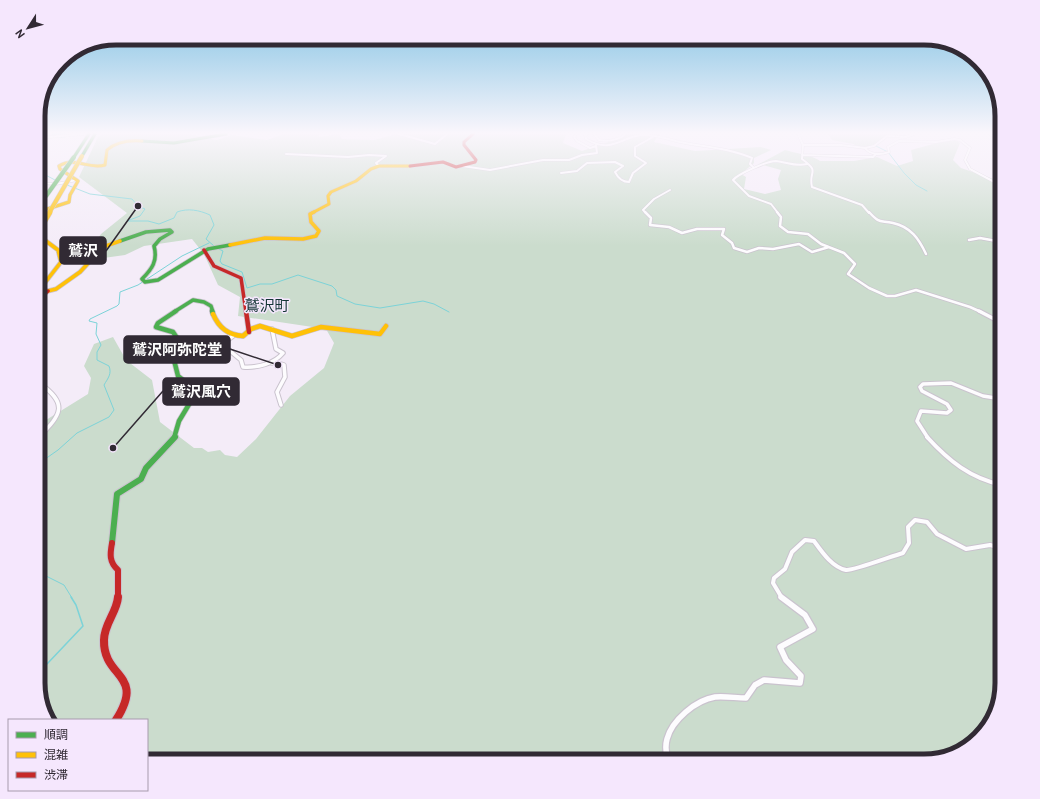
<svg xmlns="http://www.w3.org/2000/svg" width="1040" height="799" font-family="Overpass,'Noto Sans JP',sans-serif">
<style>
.green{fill:#cbdccd}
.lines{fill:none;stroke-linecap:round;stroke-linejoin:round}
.stream-far1{stroke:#7cd3d8;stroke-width:1}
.stream{stroke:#7cd3d8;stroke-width:1.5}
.river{stroke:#7cd3d8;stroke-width:7}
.street-far4-casing{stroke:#cac3ce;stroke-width:3}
.street-far3-casing{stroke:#cac3ce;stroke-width:4}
.street-far2-casing{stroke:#cac3ce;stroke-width:5.5}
.street-far1-casing{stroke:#cac3ce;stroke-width:6}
.street-casing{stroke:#cac3ce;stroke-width:8}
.fast-far3-casing{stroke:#cac3ce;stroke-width:4}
.fast-far2-casing{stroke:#cac3ce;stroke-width:5}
.fast-far1-casing{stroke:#cac3ce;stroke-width:6}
.fast-casing{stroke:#cac3ce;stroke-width:8}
.slow-far2-casing{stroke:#cac3ce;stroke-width:4}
.slow-far1-casing{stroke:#cac3ce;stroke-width:5}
.slow-casing{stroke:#cac3ce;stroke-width:6}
.jam-far4-casing{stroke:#cac3ce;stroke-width:4}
.jam-far3-casing{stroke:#cac3ce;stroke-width:5}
.jam-far2-casing{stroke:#cac3ce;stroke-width:6}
.jam-far1-casing{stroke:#cac3ce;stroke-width:8}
.jam-casing{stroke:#cac3ce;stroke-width:10}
.street-far4{stroke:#fdfcfe;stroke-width:2}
.street-far3{stroke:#fdfcfe;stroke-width:2.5}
.street-far2{stroke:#fdfcfe;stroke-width:3.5}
.street-far1{stroke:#fdfcfe;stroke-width:4}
.street{stroke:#fdfcfe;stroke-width:5.5}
.fast-far3{stroke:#4caf50;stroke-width:3}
.fast-far2{stroke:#4caf50;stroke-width:3.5}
.fast-far1{stroke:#4caf50;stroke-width:4.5}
.fast{stroke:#4caf50;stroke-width:6}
.slow-far2{stroke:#ffc107;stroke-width:3}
.slow-far1{stroke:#ffc107;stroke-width:3.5}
.slow{stroke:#ffc107;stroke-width:4.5}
.jam-far4{stroke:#c62828;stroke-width:3}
.jam-far3{stroke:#c62828;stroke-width:3.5}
.jam-far2{stroke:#c62828;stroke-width:4.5}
.jam-far1{stroke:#c62828;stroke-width:6}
.jam{stroke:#c62828;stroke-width:8}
.fast-bridge-casing{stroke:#cac3ce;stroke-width:5;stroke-linecap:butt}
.slow-bridge-far1-casing{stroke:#cac3ce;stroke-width:5;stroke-linecap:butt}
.slow-bridge-casing{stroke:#cac3ce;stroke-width:6;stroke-linecap:butt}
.fast-bridge{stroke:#4caf50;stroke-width:4}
.slow-bridge-far1{stroke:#ffc107;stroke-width:4}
.slow-bridge{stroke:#ffc107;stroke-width:5}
.labels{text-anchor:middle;stroke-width:3;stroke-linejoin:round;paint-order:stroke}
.neighbourhood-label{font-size:15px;fill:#133534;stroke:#f5e7fd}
.rim{fill:none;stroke:#312a34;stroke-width:5}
.leader{fill:none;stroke:#312a34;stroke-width:1.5}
.callout-dot{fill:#312a34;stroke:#f5e7fd;stroke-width:1.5}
.callout{fill:#312a34;stroke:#312a34;stroke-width:1.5}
.callout-label{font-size:15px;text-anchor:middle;font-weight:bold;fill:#fff}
</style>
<rect width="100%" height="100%" fill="#f4ecf8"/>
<!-- green -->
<path class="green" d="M102 134H187L217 140 232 135 267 140 284 134H319V137L339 134 342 139 374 140 396 134H566L563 143 582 151 621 138 626 134H659L654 142 695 151 761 147 771 150 754 158V163L741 174 746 177 744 189 765 194 781 190 778 179 781 170 759 164 785 150C794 153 813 155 820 161H854L877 157 897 166 913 161 911 150 948 140H957L960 143 953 160 961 168 1002 182V683L986 731 958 753 924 761H147V720H48L38 688V425L88 394 91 378 84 366 94 344 113 337 126 360 152 380 160 422 194 448H202L208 452 220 450 225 455 237 457 256 439 290 396 324 368 334 343 326 329 238 316 240 297 218 285 204 254 192 239 144 246 125 255 82 261 101 234 127 213 79 177 98 137Z
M828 134H898L889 136 870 147H859L853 144 832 140Z"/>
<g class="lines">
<!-- stream-far1 -->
<path class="stream-far1" d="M877 145 876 146 888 152 904 173 916 185 927 191
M38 171 55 180
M67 185 90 194 132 199 138 206 145 209 140 216 127 221H148L159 224 174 218 177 212C188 208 199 210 210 215L214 225 206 239 214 246
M219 249 223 251 220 261 222 264 242 272 247 288 260 284H272L298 275 332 286 336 290 337 296 355 304 380 308 423 301 434 304 449 312
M38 464 58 450 77 433 109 417 114 410 104 385C108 378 112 374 109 366L97 360V352L101 345 96 334 97 323 89 321 90 319 117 306 119 304 120 292 138 285 182 256 209 243
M38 572 64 585 72 598"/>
<!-- stream -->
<path class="stream" d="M47 664 83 626 76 605 71 597"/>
<!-- river -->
<path class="river" d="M55 134H63"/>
<!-- street-far4 casing -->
<g class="street-far4-casing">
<path id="street-far4" d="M399 134 435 144 447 134
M576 134 574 137 577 141 590 148 596 146
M587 134 585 135 586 139C613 155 622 135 644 135 657 135 668 139 680 142 705 147 729 148 752 158L750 164 753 167
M594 134 599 140C609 142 618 140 626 134
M798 134 803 145 802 159C821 173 808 170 812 187L862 205 869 213
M990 134 1002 142
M994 136 1002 137
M38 138 84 134
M803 145H841L865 148 874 146 887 136 906 137 914 134
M865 148C870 155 881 155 889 152L888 147 899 141 936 142 954 139 960 140 970 148 965 160 970 169 1002 186
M286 154 348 157 369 155 386 156 376 163 379 166
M802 155 873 157 876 154
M462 166 490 170 543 160H569L582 155 597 153 596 145
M561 173 577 171 587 163 615 162 623 166 615 172C618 178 622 182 629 182L633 173 646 163 635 156V147L653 137
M38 183 56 184 77 180
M646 213 643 210 654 199 670 190
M778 213 771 204 749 196 733 180C738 174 767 161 776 161 787 162 795 167 807 164"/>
</g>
<!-- street-far3 casing -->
<g class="street-far3-casing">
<path id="street-far3" d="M645 212 651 218 650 225 669 227 682 233 697 229H724L722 235 732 243 734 248 747 252 759 248 773 249 799 244 812 252 829 247
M777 212 781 217 780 226 788 232 808 234 821 244 844 253 855 264 848 274 869 288 887 296H895L916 290 970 307 981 312
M869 212C880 224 879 220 893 223 911 227 919 239 926 254
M969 240 980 238 1002 242"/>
</g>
<!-- street-far2 casing -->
<g class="street-far2-casing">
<path id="street-far2" d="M979 311 1002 323
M233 336 225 342 224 346 241 360 243 367C257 368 274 364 283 353L276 349 272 329
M272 363 275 362 284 365 285 377 277 392 281 405
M38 382C69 404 62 414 38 438
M928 438 917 421 921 411 947 413 951 410 947 404 922 391 920 387 923 384 951 383 983 396 1002 399"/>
</g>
<!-- street-far1 casing -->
<g class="street-far1-casing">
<path id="street-far1" d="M927 437C949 461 970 478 1002 485
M782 598 773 583 774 578 785 569 792 552 805 540 814 541C822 552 832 567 846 570 853 571 892 556 903 553L909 543 908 527 915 520 927 522 937 534 966 549 990 545 1002 548"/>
</g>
<!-- street casing -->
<g class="street-casing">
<path id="street" d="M668 761C666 754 665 746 667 739 672 720 696 700 715 697 725 696 736 698 746 698L755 685 764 680 800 683 801 676 786 660 780 647 813 629 805 615 781 597"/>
</g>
<!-- fast-far3 casing -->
<g class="fast-far3-casing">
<path id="fast-far3" d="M142 141 174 143 226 134
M82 156 95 134
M74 157 89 134"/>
</g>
<!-- fast-far2 casing -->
<g class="fast-far2-casing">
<path id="fast-far2" d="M120 241 146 232 170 230 172 232 160 239 154 246C158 261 152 269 142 279L145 282 158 280 208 249 230 245
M174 312 193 300 204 302 211 306 213 312"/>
</g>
<!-- fast-far1 casing -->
<g class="fast-far1-casing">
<path id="fast-far1" d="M212 311 213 314
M174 438 179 421 197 391 178 376 171 348 177 338 173 332 156 327 158 323 176 311"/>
</g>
<!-- fast casing -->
<g class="fast-casing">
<path id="fast" d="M112 543 117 494 141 479 146 468 175 437"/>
</g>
<!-- slow-far2 casing -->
<g class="slow-far2-casing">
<path id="slow-far2" d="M38 206 46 196
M38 212 69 202 70 195 78 181 60 169 59 166C75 156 88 170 105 165L107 150C117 141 129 140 142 141
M312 213 329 204 328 196 331 192 356 181 371 169 379 166H410"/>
</g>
<!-- slow-far1 casing -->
<g class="slow-far1-casing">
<path id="slow-far1" d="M38 235 58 250 61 262 40 289 44 292 56 289 80 272 103 247 120 241
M230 245 265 238 303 239 316 236 319 231 311 222 310 214 314 212"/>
</g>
<!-- slow casing -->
<g class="slow-casing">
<path id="slow" d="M213 314C219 328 228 335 243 336L251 329 260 326 292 336 321 327 380 334 386 326"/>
</g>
<!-- jam-far4 casing -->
<g class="jam-far4-casing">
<path id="jam-far4" d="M410 166 443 162 456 167 475 162 476 160 464 145V142L473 134"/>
</g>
<!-- jam-far3 casing -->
<g class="jam-far3-casing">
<path id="jam-far3" d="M204 250 214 266 241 278 246 312
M38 300 48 291"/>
</g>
<!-- jam-far2 casing -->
<g class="jam-far2-casing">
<path id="jam-far2" d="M246 311 249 332"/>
</g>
<!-- jam-far1 casing -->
<g class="jam-far1-casing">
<path id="jam-far1" d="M112 543C110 554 109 562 118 570V598"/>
</g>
<!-- jam casing -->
<g class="jam-casing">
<path id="jam" d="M116 720C146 673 103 679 104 640 104 624 117 612 118 597"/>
</g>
<!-- street-far4 -->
<use href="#street-far4" class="street-far4"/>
<!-- street-far3 -->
<use href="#street-far3" class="street-far3"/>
<!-- street-far2 -->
<use href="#street-far2" class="street-far2"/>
<!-- street-far1 -->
<use href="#street-far1" class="street-far1"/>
<!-- street -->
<use href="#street" class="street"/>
<!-- fast-far3 -->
<use href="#fast-far3" class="fast-far3"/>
<!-- fast-far2 -->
<use href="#fast-far2" class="fast-far2"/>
<!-- fast-far1 -->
<use href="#fast-far1" class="fast-far1"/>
<!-- fast -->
<use href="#fast" class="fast"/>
<!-- slow-far2 -->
<use href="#slow-far2" class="slow-far2"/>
<!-- slow-far1 -->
<use href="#slow-far1" class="slow-far1"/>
<!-- slow -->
<use href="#slow" class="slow"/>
<!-- jam-far4 -->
<use href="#jam-far4" class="jam-far4"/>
<!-- jam-far3 -->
<use href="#jam-far3" class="jam-far3"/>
<!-- jam-far2 -->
<use href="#jam-far2" class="jam-far2"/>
<!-- jam-far1 -->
<use href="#jam-far1" class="jam-far1"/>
<!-- jam -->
<use href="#jam" class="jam"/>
<!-- fast-bridge casing -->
<g class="fast-bridge-casing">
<path id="fast-bridge" d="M46 196 74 157"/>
</g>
<!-- slow-bridge-far1 casing -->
<g class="slow-bridge-far1-casing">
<path id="slow-bridge-far1" d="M49 213 82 156"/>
</g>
<!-- slow-bridge casing -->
<g class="slow-bridge-casing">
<path id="slow-bridge" d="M38 232 50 212"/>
</g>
<!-- fast-bridge -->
<use href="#fast-bridge" class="fast-bridge"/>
<!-- slow-bridge-far1 -->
<use href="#slow-bridge-far1" class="slow-bridge-far1"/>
<!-- slow-bridge -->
<use href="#slow-bridge" class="slow-bridge"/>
</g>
<!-- sky -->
<linearGradient id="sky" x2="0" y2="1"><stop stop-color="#7dc0e2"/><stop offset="0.54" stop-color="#faf6fc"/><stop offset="1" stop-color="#faf6fc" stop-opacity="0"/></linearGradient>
<rect width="1040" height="246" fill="url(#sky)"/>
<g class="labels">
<!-- neighbourhood labels -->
<g class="neighbourhood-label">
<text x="267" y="311">鷲沢町</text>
</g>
</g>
<!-- crop -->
<path d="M0 0H1040V799H0ZM116 45H924A71 71 0 0 1 995 116V683A71 71 0 0 1 924 754H116A71 71 0 0 1 45 683V116A71 71 0 0 1 116 45Z" fill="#f5e7fd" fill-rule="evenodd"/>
<path class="rim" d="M116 45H924A71 71 0 0 1 995 116V683A71 71 0 0 1 924 754H116A71 71 0 0 1 45 683V116A71 71 0 0 1 116 45Z"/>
<!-- callouts -->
<path class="leader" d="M138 206L106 251M278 365L230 349M113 448L163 391"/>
<g class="callout-dot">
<circle cx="138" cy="206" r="4"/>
<circle cx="278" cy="365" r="4"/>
<circle cx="113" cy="448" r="4"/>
</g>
<g class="callout">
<rect x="60" y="237" width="46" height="27" rx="4"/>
<rect x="124" y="336" width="106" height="27" rx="4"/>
<rect x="163" y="378" width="76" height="27" rx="4"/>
</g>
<g class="callout-label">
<text x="83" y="256">鷲沢</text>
<text x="177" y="355">鷲沢阿弥陀堂</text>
<text x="201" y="397">鷲沢風穴</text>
</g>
<!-- legend -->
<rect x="8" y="719" width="140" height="72" fill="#f5e7fd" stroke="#a79bad"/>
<rect x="16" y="732" width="20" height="6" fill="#4caf50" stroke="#a79bad"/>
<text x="44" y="739" font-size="12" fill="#312a34">順調</text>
<rect x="16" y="752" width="20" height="6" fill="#ffc107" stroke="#a79bad"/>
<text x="44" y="759" font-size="12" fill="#312a34">混雑</text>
<rect x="16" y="772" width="20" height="6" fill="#c62828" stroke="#a79bad"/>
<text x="44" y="779" font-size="12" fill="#312a34">渋滞</text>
<!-- north arrow -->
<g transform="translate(28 28) rotate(234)" stroke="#f5e7fd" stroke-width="3" paint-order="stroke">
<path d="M0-3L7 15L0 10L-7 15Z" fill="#312a34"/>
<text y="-6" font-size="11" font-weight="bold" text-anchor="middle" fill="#312a34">N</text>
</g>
</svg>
